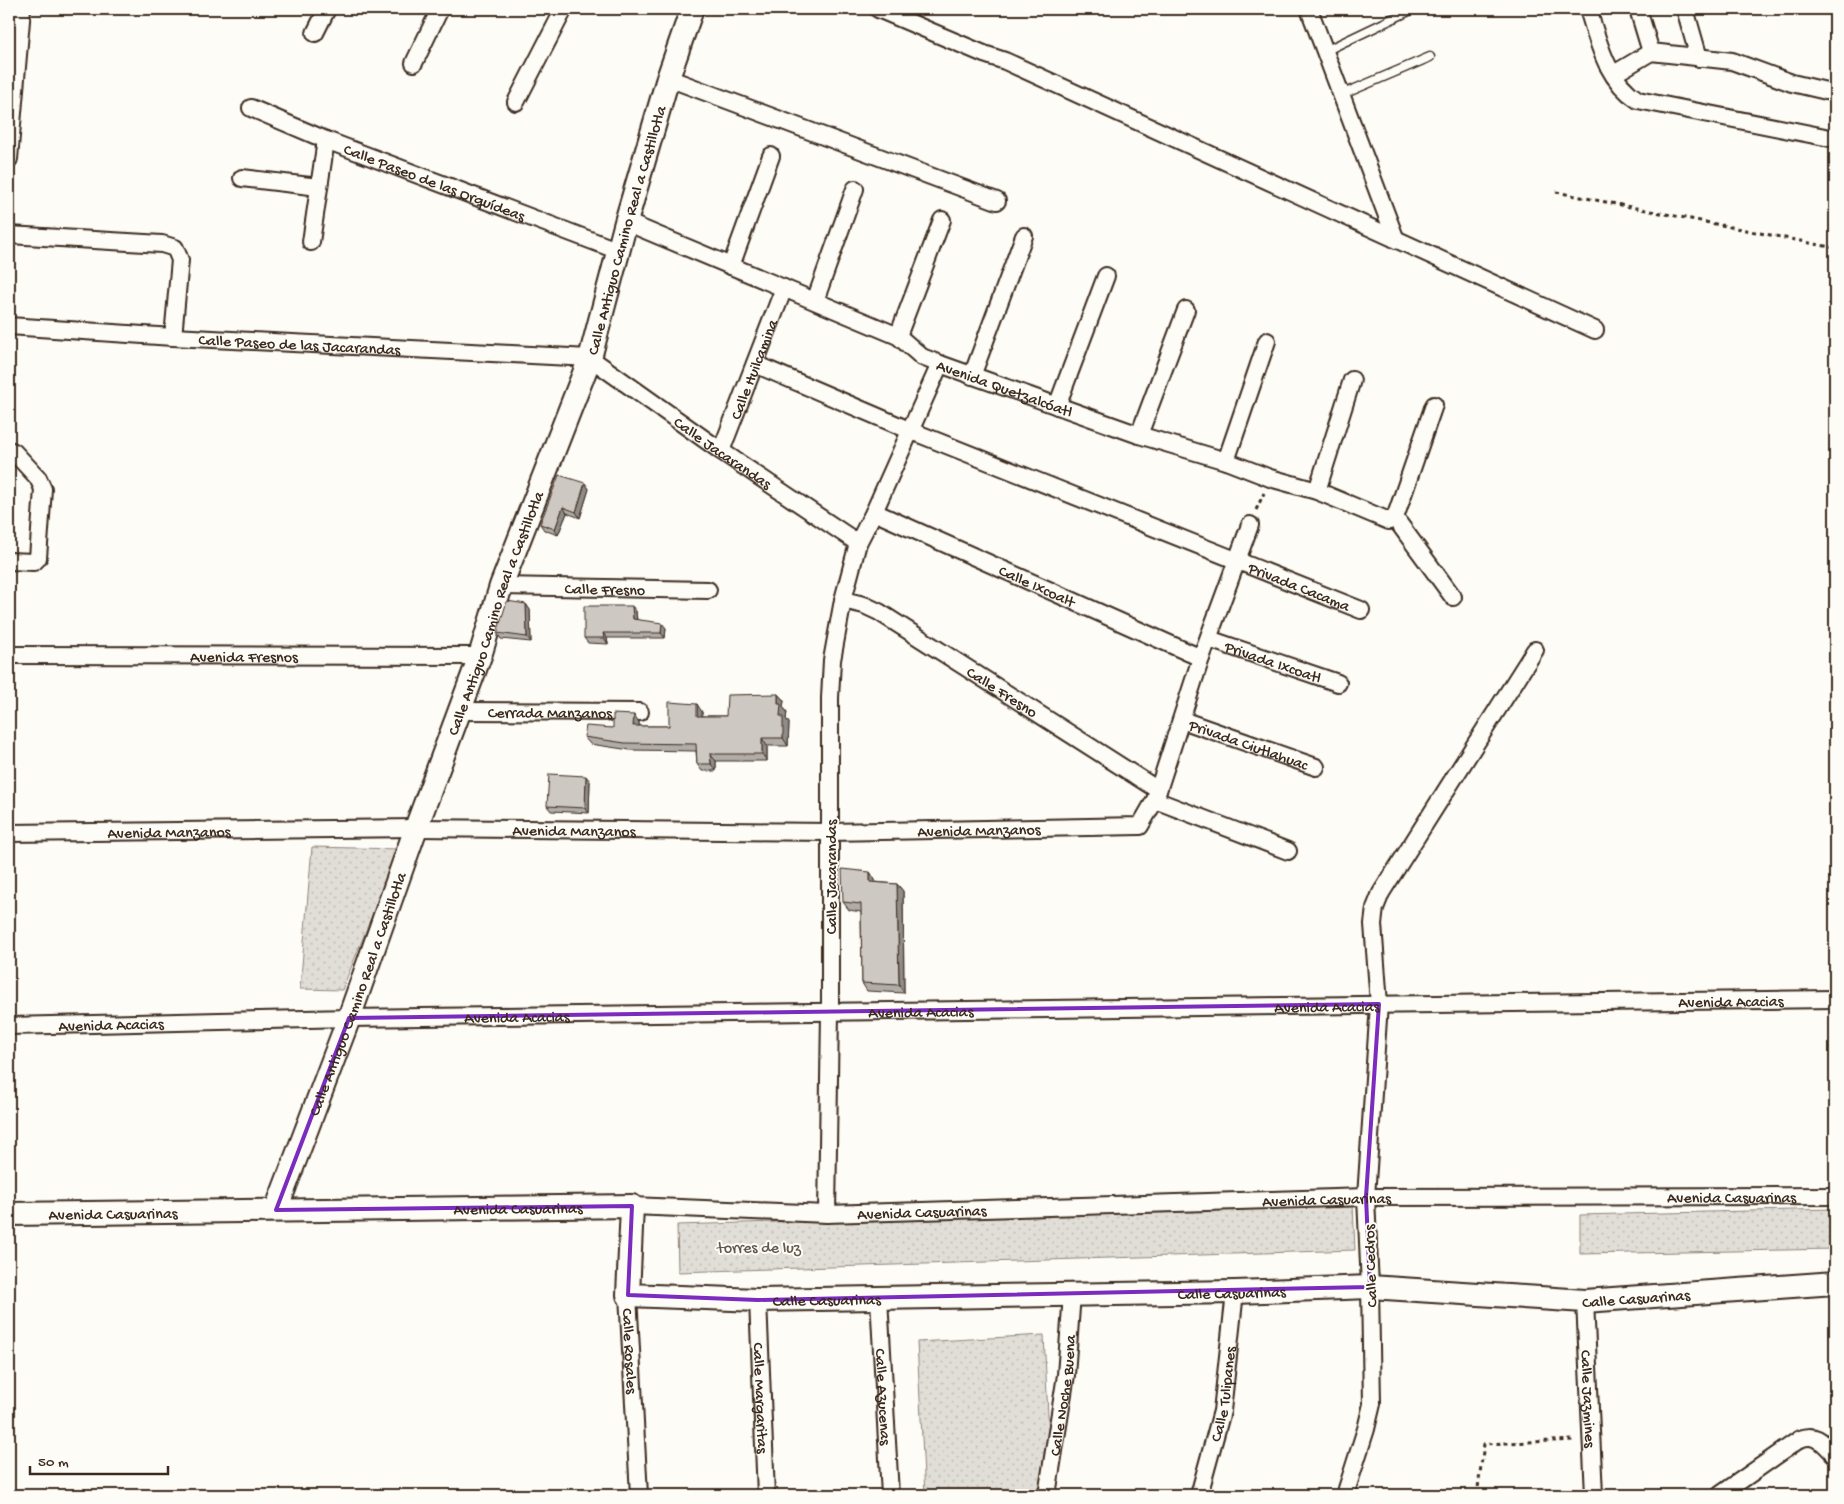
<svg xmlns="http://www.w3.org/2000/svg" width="1844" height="1504" font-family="'Gochi Hand',sans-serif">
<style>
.park{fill:url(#park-dots);stroke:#8e847a}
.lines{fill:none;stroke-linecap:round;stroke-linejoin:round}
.lane-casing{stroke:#3b2a1e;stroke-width:11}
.street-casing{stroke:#3b2a1e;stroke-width:20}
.secondary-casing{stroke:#3b2a1e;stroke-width:26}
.path{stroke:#3b2a1e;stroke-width:3;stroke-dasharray:4 4;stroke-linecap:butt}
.lane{stroke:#fdfcf7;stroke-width:8}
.street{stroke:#fdfcf7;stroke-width:16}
.secondary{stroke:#fdfcf7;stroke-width:22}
.wall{fill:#b0aca7;stroke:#3b2a1e}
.shaded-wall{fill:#908c88;stroke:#3b2a1e}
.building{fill:#cdc8c2;stroke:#3b2a1e}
.marked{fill:none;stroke:#7b2cbf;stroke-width:4;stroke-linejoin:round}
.labels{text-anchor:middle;stroke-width:4;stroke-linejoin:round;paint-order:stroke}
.street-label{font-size:16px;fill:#3b2a1e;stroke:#fdfcf7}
.park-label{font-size:16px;fill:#64574c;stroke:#fdfcf7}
</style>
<defs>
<pattern id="park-dots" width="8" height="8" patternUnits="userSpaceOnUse" patternTransform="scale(1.25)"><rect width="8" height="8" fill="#e1ded7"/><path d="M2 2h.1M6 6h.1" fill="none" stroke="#c2bfb8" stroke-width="1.8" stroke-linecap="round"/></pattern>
</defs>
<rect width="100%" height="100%" fill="#fdfcf7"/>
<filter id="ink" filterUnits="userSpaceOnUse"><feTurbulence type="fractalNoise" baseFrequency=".02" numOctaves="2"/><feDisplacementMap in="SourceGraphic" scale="10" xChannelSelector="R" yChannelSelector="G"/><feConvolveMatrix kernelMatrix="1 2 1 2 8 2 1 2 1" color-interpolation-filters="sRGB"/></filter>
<g filter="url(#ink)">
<!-- park -->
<path class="park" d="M312 847 399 849 342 990 300 989Z
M1353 1204 1355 1250 678 1272 677 1225Z
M1835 1209V1249L1580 1254V1215Z
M1044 1335 1052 1495H925L917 1342Z"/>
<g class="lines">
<!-- lane casing -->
<g class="lane-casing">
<path id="lane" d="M1325 51 1411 10
M1341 95 1430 57"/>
</g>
<!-- street casing -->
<g class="street-casing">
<g id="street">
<path d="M878 9 984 54 1005 61 1595 330"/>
<path d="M1309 9 1396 240"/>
<path d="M1588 9C1599 44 1606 79 1638 100L1835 139"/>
<path d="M1638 9 1651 52"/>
<path d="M1685 9 1699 58"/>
<path d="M315 33 327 9"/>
<path d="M414 63 440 9"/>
<path d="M1614 74 1651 52 1732 61 1792 83 1835 93"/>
<path d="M668 78 997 201"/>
<path d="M516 102 564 9"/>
<path id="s1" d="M251 108 326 140 619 251"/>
<path d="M9 159 22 9"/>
<path d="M242 178 319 187"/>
<path id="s2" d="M626 222 898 336 922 357 940 364 1139 435 1226 461 1270 478 1317 491 1389 521 1395 518"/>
<path d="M9 235 162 244 175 248 180 260 173 337"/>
<path d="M311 242 326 140"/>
<path d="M731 266 771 156"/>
<path d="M815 301 855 189"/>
<path id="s3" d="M9 326 173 337 590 358 721 451 858 543"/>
<path d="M898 336 942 220"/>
<path id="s4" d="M755 364 909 430 1361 610"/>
<path d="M972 376 1024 236"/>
<path d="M1057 406 1106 276"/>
<path d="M1139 435 1186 310"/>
<path d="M9 450 14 452 38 478 43 489 38 558 34 562 9 561"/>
<path id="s5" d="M721 451 784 288"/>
<path d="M1226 461 1267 341"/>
<path d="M1317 491 1352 380"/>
<path id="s6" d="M874 512 1201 658"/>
<path d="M1395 518 1434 405"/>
<path d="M1395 518 1453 597"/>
<path id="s7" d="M501 586 708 590"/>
<path id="s8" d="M843 600 864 605 879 612 1158 790"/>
<path id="s9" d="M1209 639 1338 683"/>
<path id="s10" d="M9 655 480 656"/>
<path id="s11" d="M459 711 640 712"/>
<path id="s12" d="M1182 720 1316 767"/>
<path d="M1155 800 1288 851"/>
<path id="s13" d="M9 833 416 828 830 832 1140 826 1155 800 1201 658 1250 525"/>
<path id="s14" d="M9 1026 349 1018 1835 999"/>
<path id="s15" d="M632 1206 827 1214 1366 1197 1835 1196"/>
<path d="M827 1214 830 1012V698L832 660 843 600 858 543 874 512 940 364"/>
<path id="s16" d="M628 1295 639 1495"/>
<path id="s17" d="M879 1298 890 1495"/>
<path id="s18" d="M758 1300 766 1495"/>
<path id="s19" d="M1585 1301 1594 1495"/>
<path id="s20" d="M1047 1495 1066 1375 1072 1294"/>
<path id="s21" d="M1199 1495 1222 1411 1235 1292"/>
<path d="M1345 1495 1366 1429 1372 1404 1370 1287 1366 1197 1379 1004 1373 924 1375 908 1381 893 1535 650"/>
<path d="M1720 1495 1800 1439C1817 1432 1824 1444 1835 1455"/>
</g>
</g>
<!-- secondary casing -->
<g class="secondary-casing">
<g id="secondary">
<path id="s22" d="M276 1210 349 1018 416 828 480 656 501 586 590 358 626 222 668 78 692 9"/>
<path id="s23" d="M9 1214 632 1206 628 1295 758 1300 1235 1292 1370 1287 1585 1301 1835 1283"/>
</g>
</g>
<!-- path -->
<path class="path" d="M1556 192 1835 248
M1256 510 1264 493
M1477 1495 1484 1444 1575 1440"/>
<!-- lane -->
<use href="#lane" class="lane"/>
<!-- street -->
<use href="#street" class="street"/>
<!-- secondary -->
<use href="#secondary" class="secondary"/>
</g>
<!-- wall -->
<path class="wall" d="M585 483 589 489 580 518 567 513 558 535 544 530 540 524Z
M526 604 530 610 531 642 501 639 497 633Z
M636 611 637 620 666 628 665 638H607L608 644 588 643 584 638Z
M778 694 784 701 783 707 787 712 786 719 789 723 788 746H767V761H716V771H702L697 764 696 751 630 750 590 744 584 737 613 728 634 715 639 722V726H669L702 712V716H726Z
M590 781 589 813 551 811 547 806Z
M870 872 875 880V882L897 884 903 891 904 993 867 991 862 983 861 912 849 910 843 902Z"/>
<!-- shaded-wall -->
<path class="shaded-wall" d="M585 483 589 489 580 518 576 512Z
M563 507 567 513 558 535 555 529Z
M526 604 530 610 531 642 527 637Z
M632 606 636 611 637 625 633 619Z
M662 623 666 628 665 638 661 633Z
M603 633 607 638 608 644 604 638Z
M778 694 784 701 783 707 787 712 786 719 789 723 788 746 783 738 780 716 778 704Z
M697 704 702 712V723L697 716Z
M634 715 639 722V733L633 726Z
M762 738 767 746V761L762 754Z
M710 754 716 761V771L711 764Z
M586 776 590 781 589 813 585 808Z
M870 872 875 880V890L870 882Z
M897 884 903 891 904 993 899 985Z"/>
<!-- building -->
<path class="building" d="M559 475 585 483 576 512 563 507 555 529 540 524Z
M507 601 526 604 527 637 497 633Z
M584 606H632L633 619 662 623 661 633H603L604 638H584Z
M778 694V704H781L780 716H783V738H762V754H710L711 764H697L696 744 625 743 584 737 586 726 613 728V714L634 715 633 726H669V702L697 704V716H726L727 695Z
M549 774 586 776 585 808 547 806Z
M842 869 870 872V882L897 884 899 985 862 983 861 904 843 902Z"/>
</g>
<!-- marked area -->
<path class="marked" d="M1379 1004 1366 1197 1370 1287 758 1300 628 1295 632 1206 276 1210 349 1018Z"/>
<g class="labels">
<!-- street labels -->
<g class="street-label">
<text dy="6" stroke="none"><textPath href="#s1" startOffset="198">Calle Paseo de las Orquídeas</textPath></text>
<text dy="6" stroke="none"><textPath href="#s22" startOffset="1041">Calle Antiguo Camino Real a Castillotla</textPath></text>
<text dy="6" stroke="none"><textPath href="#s3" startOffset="291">Calle Paseo de las Jacarandas</textPath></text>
<text dy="6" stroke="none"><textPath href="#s5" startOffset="88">Calle Huilcamina</textPath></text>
<text dy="6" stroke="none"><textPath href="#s2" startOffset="415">Avenida Quetzalcóatl</textPath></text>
<text dy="6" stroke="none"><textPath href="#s3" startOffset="745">Calle Jacarandas</textPath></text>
<text dy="6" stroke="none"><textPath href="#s6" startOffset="179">Calle Ixcoalt</textPath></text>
<text dy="6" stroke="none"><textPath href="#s4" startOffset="588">Privada Cacama</textPath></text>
<text dy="6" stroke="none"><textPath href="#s7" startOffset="104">Calle Fresno</textPath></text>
<text dy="6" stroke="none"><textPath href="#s22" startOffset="636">Calle Antiguo Camino Real a Castillotla</textPath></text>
<text dy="6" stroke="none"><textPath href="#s10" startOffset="235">Avenida Fresnos</textPath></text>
<text dy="6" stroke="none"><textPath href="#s9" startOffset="68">Privada Ixcoatl</textPath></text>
<text dy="6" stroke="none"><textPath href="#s8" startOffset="185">Calle Fresno</textPath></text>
<text dy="6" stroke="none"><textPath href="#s11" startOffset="91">Cerrada Manzanos</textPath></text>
<text dy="6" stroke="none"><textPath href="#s12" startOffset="71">Privada Ciutlahuac</textPath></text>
<text dy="6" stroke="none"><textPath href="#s13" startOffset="970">Avenida Manzanos</textPath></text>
<text dy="6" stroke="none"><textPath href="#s13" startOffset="565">Avenida Manzanos</textPath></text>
<text dy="6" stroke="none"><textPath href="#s13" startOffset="160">Avenida Manzanos</textPath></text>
<text transform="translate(830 877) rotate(-90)" y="6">Calle Jacarandas</text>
<text dy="6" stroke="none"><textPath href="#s22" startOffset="231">Calle Antiguo Camino Real a Castillotla</textPath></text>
<text dy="6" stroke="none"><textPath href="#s14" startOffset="1722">Avenida Acacias</textPath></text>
<text dy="6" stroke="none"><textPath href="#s14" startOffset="1318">Avenida Acacias</textPath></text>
<text dy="6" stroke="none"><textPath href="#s14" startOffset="912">Avenida Acacias</textPath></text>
<text dy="6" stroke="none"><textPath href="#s14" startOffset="508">Avenida Acacias</textPath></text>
<text dy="6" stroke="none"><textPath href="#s14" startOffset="102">Avenida Acacias</textPath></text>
<text dy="6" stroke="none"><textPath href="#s15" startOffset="1100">Avenida Casuarinas</textPath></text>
<text dy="6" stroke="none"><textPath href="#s15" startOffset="695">Avenida Casuarinas</textPath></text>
<text dy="6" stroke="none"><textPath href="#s23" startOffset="509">Avenida Casuarinas</textPath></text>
<text dy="6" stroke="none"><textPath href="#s15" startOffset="290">Avenida Casuarinas</textPath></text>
<text dy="6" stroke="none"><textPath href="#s23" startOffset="104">Avenida Casuarinas</textPath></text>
<text transform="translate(1369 1266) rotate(-92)" y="6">Calle Cedros</text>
<text dy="6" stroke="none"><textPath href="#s23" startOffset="1316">Calle Casuarinas</textPath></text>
<text dy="6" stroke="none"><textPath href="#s23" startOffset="1721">Calle Casuarinas</textPath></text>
<text dy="6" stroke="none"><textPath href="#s23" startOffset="911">Calle Casuarinas</textPath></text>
<text dy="6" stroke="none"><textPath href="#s16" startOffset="56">Calle Rosales</textPath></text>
<text dy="6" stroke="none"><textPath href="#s21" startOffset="104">Calle Tulipanes</textPath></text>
<text dy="6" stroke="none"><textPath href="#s20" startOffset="101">Calle Noche Buena</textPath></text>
<text dy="6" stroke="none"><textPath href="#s18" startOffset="98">Calle Margaritas</textPath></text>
<text dy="6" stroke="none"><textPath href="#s17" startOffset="99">Calle Azucenas</textPath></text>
<text dy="6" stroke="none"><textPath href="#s19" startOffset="98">Calle Jazmines</textPath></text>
</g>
<!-- park labels -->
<g class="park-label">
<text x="759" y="1252">torres de luz</text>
</g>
</g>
<!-- margin -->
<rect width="1844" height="1504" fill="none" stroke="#fdfcf7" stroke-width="30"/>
<rect x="15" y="15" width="1814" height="1474" fill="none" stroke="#3b2a1e" stroke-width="2" filter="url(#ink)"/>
<!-- scale -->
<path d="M30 1466v8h138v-8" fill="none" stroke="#3b2a1e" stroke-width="2.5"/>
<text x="38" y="1466" font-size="15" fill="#3b2a1e" stroke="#fdfcf7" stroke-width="4" paint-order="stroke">50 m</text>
</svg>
